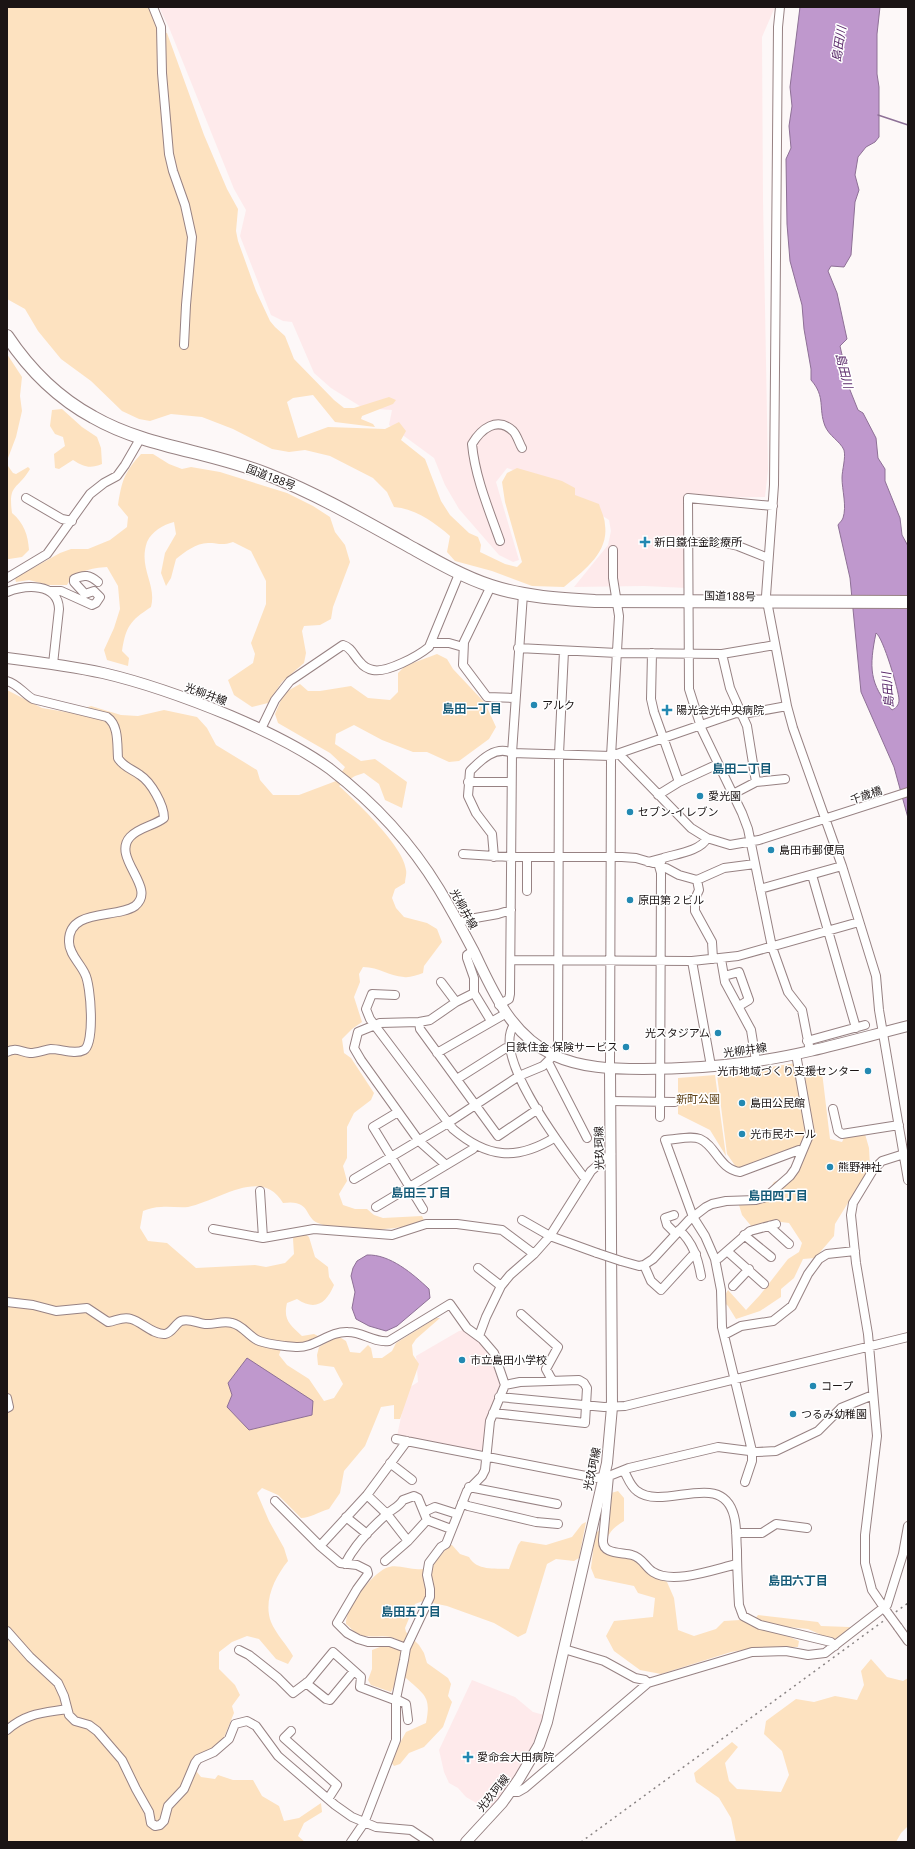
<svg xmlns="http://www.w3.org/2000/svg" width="915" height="1849" font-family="'Noto Sans','Noto Sans JP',sans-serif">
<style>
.built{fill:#feeaeb}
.green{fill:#fde2c0}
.water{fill:#bf98cd;stroke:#8e7096;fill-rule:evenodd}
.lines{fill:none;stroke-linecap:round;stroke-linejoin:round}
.stream{stroke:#8e7096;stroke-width:1.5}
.minor-casing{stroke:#978283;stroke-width:10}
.major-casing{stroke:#978283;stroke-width:12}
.highway-casing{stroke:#978283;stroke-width:14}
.minor{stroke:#fff;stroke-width:8}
.major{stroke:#fff;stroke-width:10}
.highway{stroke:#fff;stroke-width:12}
.rail{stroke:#898383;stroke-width:1.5;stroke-dasharray:2 4;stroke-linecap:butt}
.minor-bridge-casing{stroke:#978283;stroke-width:10;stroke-linecap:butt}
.minor-bridge{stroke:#fff;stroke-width:8}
.poi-dot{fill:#2389b2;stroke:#fff;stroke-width:1.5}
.labels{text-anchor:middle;stroke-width:3;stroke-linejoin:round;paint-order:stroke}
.street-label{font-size:11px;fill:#1b1414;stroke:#fff}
.poi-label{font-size:11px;fill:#1b1414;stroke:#fff;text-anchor:start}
.park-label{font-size:11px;fill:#604319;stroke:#fff}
.water-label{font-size:12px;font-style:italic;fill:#5b2a6b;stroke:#fff}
.neighbourhood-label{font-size:12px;font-weight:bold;fill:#165b78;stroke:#fff}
</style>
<rect width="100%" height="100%" fill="#fdf8f8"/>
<!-- built -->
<path class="built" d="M159 7H775L762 37 763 200 768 470 765 497 688 498 687 588 644 586 574 587 608 545 611 531 609 520 555 485 507 468 496 482 519 560 513 562 499 555 459 509 445 485 434 458 389 425 392 410 363 408 331 388 314 373 292 322 283 321 271 315 240 236 246 210 234 189 170 30Z
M465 1330 477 1338 492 1354 501 1381 489 1416 484 1452 397 1436 407 1389 418 1382 416 1356 459 1331Z
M472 1680 515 1697 533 1712 544 1715 528 1756 520 1771 490 1811 466 1797 458 1788 449 1783 444 1772 439 1750Z"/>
<!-- green -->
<path class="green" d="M7 7H150L159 31 167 33 204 135 227 189 238 209 236 231 238 241 256 291 270 321 275 327 285 336 294 359 334 400 344 408H354L389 397 396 400 393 404 362 416 361 419 373 424 375 427 335 422 313 395 293 398 287 402 298 438 328 427 385 429 399 422 406 431 401 440 425 459 441 501 450 515 469 533 478 537 481 545 480 552 505 564 517 567 522 562 505 502 502 482 507 473 517 468 562 481 575 488V495L599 504C601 511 605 518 605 525 609 553 583 571 564 587L532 586 492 571 455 561 447 552 450 536C434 522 416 509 394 507L387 492 373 478 330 456 305 450 289 452 272 449 233 429 202 417 171 414 150 421 139 419 122 411 91 381 61 359 38 331 25 309 7 299Z
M7 354 22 377 20 396 22 411 16 437 8 458V466L13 473 16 474 28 467 30 469C17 491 8 483 12 513 24 523 28 535 29 550L22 557 9 559H7Z
M62 409 82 427 97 437 101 448 102 464C90 469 84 467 73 460L59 469 55 468 54 454 65 446 63 437 55 434 50 426 52 410Z
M141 454H153L169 464 182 469 191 467 220 472 252 482 287 493 313 506 330 517 335 532 345 545 350 562 333 607 331 619 320 625 304 626 302 631 306 653 304 663 282 682 268 703 252 707 234 695 228 680 253 663 255 654 251 643 266 604V581L251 551 233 542C221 546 219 543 208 543 196 543 185 552 176 559L171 578 166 586 161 573 165 553 176 534 174 522C163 525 152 531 147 542 138 568 157 584 151 607 130 621 126 626 122 651L129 658 128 666 107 660 104 650 114 628 120 609 118 586 107 567C92 568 75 571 67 585H48L29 580 16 582 15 578 60 553 71 549H88L110 540 127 527 128 517 118 505C122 480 124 473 141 454Z
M437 654 447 659 453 669 485 703 496 727 489 739 459 761 449 762 427 752H413L382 740 354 725 336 734 335 744 361 761 375 759 407 782 402 808 385 800 379 784 364 773 355 776 339 786C357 802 404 847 406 870 407 874 405 879 405 883L395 889 392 898 396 908 404 917 427 923 437 929 442 942 424 966 423 973C417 975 409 978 404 977 388 976 380 967 363 967L359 974 360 982 354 997 362 1022 352 1029 342 1039 344 1053 351 1058 374 1093 371 1100 354 1113 347 1127V1158L343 1166 347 1181 339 1194 343 1205 355 1209H367L374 1215 383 1218 422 1216 424 1220C404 1232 339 1233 318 1223 304 1217 311 1199 283 1203 262 1166 218 1201 188 1207 179 1208 170 1206 161 1207 155 1207 148 1209 143 1211L140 1228 148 1241 167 1243 196 1268 255 1265 266 1267 285 1263 294 1254 293 1239 294 1235 304 1233 309 1237 315 1257 328 1267 329 1277 334 1285C326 1304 315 1311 297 1299L287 1303C283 1320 290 1325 302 1336L314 1334 320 1337 281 1349 279 1355 287 1365 309 1379 324 1401 334 1398 343 1384 334 1367 318 1365 317 1355 319 1347 338 1336 346 1341 350 1352 360 1353 368 1345 371 1348 373 1358H382L392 1351 396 1343 436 1318H440L416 1339 412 1345 413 1355 419 1364 400 1419H394V1405L381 1407 365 1446 344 1471 340 1493 329 1509C318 1512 310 1518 301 1518L278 1495 262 1488 257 1493 269 1521 284 1548 288 1561C275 1577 263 1601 271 1622 276 1634 287 1645 293 1656L288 1664 276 1659 259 1639 247 1636 232 1642 219 1652V1669L235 1685 240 1695 232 1706 234 1713 223 1740 193 1767 201 1777 215 1779 218 1775 233 1780H253L262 1796 279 1806 284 1821 299 1818 321 1803 322 1812 304 1823 298 1836 305 1842H7V690L42 708 72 713 91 706 121 715 138 716 164 710 197 717 207 728 216 745 257 770 260 780 273 795H299L336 781 345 767 330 753 278 723 275 714 284 693 300 684 308 691H320L351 686 368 698 390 700 398 692V673L405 666Z
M796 1063 813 1131 805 1077 822 1072 830 1139 842 1142 845 1136 865 1134 869 1148 870 1167 835 1224 834 1236 815 1258 803 1259 794 1278 781 1289V1297L760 1311 736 1319 728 1306 722 1300 728 1290 746 1310 760 1295 788 1259 799 1252 802 1243 789 1223 773 1221 752 1227 742 1215 739 1205 758 1204 770 1199 769 1190 774 1182 796 1173 799 1147 742 1167H736L727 1154 717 1075Z
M715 1075 726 1156 710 1130 678 1114V1078Z
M618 1491 624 1498V1521C611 1529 606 1535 605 1551L631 1557 647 1572 667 1582 674 1598 678 1630 694 1636 716 1629 724 1621 740 1620 751 1624 758 1615 818 1622 821 1626 849 1627 853 1628 838 1639 828 1638 808 1629 788 1627 785 1635 799 1641 798 1647H761L731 1652 661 1674 640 1670 614 1651 606 1636 614 1621 653 1617 655 1598 638 1593 634 1586 595 1578 591 1568 595 1534 606 1524 611 1493Z
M586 1522 579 1558 574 1561 556 1559 547 1564 526 1633 518 1637 494 1623 447 1606 423 1601 415 1604 405 1628 406 1632 419 1645 424 1653 427 1663 448 1678 451 1684 448 1696 452 1702 443 1727 424 1747 409 1753 400 1764 394 1766 390 1761 406 1732 426 1723C431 1697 426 1696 406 1678L397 1680 391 1692 371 1685 368 1680 372 1669V1650L380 1647H394L398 1640C387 1632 370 1640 358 1634 354 1632 350 1627 346 1624 345 1608 371 1575 386 1568 397 1563 411 1571 422 1569 434 1567 442 1553 449 1545H452L460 1554 469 1557C477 1571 494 1568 509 1569L518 1545 521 1541 546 1545 572 1537 582 1524Z
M871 1659 887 1677 903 1681 908 1678V1826L901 1833 896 1842H736L731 1818 719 1798 696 1782 694 1773 732 1742 738 1747 725 1763 729 1781 737 1789 781 1792 789 1775 782 1751 764 1734 766 1721 796 1699 814 1702 835 1696 857 1700 864 1685 861 1671Z"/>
<!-- water -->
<path class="water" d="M800 7H880L877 34V74L879 87V137L875 142 866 147 858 157 855 175 859 190 855 202 851 255 844 267 831 266 828 271 837 293 847 339 840 346 850 390 858 410 863 413 876 438 878 458 885 469V481L900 518 902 535 908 546V818L894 767 861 692 850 578 838 525C839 523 842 521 843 518 847 506 842 490 842 478 842 470 846 458 844 450 840 441 829 436 825 426 818 408 826 397 811 380V369L804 329 802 305 790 261 787 224 786 159 791 148 789 126 792 106 790 87ZM876 633C883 637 899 691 899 700 899 705 896 708 892 710 869 684 869 667 876 633Z
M367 1255C390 1254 413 1274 429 1289L430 1298 397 1326 386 1331 369 1326 356 1319 352 1308 355 1292 351 1276 353 1268 357 1261Z
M247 1358 313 1401 312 1415 249 1430 227 1407 232 1395 228 1383Z"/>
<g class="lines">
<!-- stream -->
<path class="stream" d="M878 115 908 125"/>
<!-- minor casing -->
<g class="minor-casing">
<path id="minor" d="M153 7 161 27 162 73 169 154 173 171 185 205 192 237 186 305 184 345
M780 7 778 27 774 485 766 596 787 706 793 728 842 866 876 976 879 1010 908 1180
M26 498 62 519 72 521
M773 506 688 498 689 689 702 730 742 813 748 829 772 947 788 992 802 1010 810 1051
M500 541C489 510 475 477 472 444 481 429 497 416 513 431 517 435 519 443 522 448
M687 542 725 543 738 546 768 558
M7 578 47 554 90 494 104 483 117 476 125 465 140 439
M491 586 464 642 463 665 487 697 514 698
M49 591H61L92 605 96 603 100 597 94 591 85 594 74 582V579C84 574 90 575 98 582
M7 592C25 585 58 582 59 609L53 664
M432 643H449L463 647
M518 648 617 653 722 654 775 645
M652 653 651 699 654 712 679 782
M722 654 730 688 747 726 756 782
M7 681C18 684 24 694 33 699L107 717C119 725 117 744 118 758 123 767 132 769 140 775 151 782 164 805 164 818 154 826 139 827 130 837 111 858 158 888 135 906 116 919 68 908 69 942 69 954 80 963 85 974 91 985 95 1044 84 1050 75 1055 61 1049 51 1049 44 1050 37 1053 30 1053 21 1052 16 1047 7 1052
M261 729 275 700 290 681 343 645C351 647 354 656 360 662 363 666 368 669 373 670 387 673 418 656 429 647L459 574
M619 754 691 828 707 838 730 845 759 840 908 792
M468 782H511
M733 794 756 782 785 779
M658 795 679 782 718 764
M463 854 511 857H622L636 858 653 863
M494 857 492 834 476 813 468 796 470 771C480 761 495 745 512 753L611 756 736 713 743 714 787 706
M527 857V891
M663 858C676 854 701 851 707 838
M648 862 663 858 659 866 661 873 660 1117
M660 868H666L679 875 697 880 724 868 755 864
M812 875 856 1028
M697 880 699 890 695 899V911L712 942 713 959
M760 889 842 866
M458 923 464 920 498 914 511 910
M473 951 467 955V958L474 978V993L491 1021
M721 959 725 982 751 1030 756 1061
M511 960 692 961 738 956 859 922
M692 961 711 1066
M724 976 739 972 749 1000 739 1006
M441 982 456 1002
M395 995 372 994 366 1009 370 1019 453 1129C487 1158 516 1161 554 1138
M499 1005 509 999 510 994 512 753 523 594
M419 1022 420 1029 498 1136 538 1109
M514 1025C491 1056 563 1149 583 1176L586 1177
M807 1041 865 1025
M437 1053 505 1014
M548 1062 587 1138
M610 1068 611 756 619 616 613 578V550
M457 1079 506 1048H510
M610 1101 675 1102
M833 1109 838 1131 842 1134 899 1125
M398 1112 373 1127 423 1209
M446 1165 419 1141 361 1060 354 1048 358 1032 380 1023 419 1022 430 1020 456 1002 474 993
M354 1179 448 1123 519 1076 543 1066 554 1055 558 1047 559 754 564 651
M260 1191 263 1238
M376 1207 473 1149
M674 1215 665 1218 667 1225 676 1234
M522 1220 550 1236 597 1253
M769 1226 789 1244
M213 1229 263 1238 314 1229 392 1235 426 1224H457L502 1230 534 1254
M679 1230C693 1242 698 1259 701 1276
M744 1235 771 1257
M727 1251 764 1284
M715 1259 719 1258 750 1231 776 1224
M621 1261 639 1266 644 1265 653 1259 689 1220 706 1207 712 1204 726 1201 756 1200 766 1197 790 1176 795 1169 810 1133 796 1054
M644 1265 651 1281 661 1290 692 1256 696 1254
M478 1268 501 1286
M733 1286 749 1269
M7 1302 33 1305 56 1311 87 1308 108 1322C116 1321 123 1316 131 1319 142 1322 153 1335 165 1334 172 1333 175 1324 181 1321 189 1318 197 1323 205 1324 214 1325 223 1320 232 1323 242 1325 248 1335 257 1340 268 1345 284 1346 296 1347 315 1348 329 1331 348 1332 363 1332 374 1343 389 1341L450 1304 467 1328 482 1339 494 1353 505 1385 490 1421 485 1470 482 1476 467 1491 446 1544 441 1547 429 1563 427 1575 430 1589V1597L406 1648 404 1660 396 1699V1740L364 1823 351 1842
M521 1314 558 1347 546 1369 552 1380
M724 1335 741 1326 773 1321 792 1306 808 1274 819 1259 827 1254 855 1251
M479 1336 486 1317 501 1286 510 1275 534 1254 550 1236 591 1171 611 1154
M499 1397 604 1407 625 1406 908 1337
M7 1398 9 1407 7 1408
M493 1413 585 1423 587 1388 584 1383 579 1380 520 1382 505 1385
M396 1439 596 1478 609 1476 629 1468 718 1447 757 1452 776 1451 818 1431 841 1408 873 1395
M390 1463 412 1480
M624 1471C628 1478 630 1486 637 1491 664 1512 722 1468 734 1516 737 1527 736 1539 737 1550 737 1568 738 1587 739 1605L743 1616 760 1625 831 1642 835 1646
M609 1476 603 1540C602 1555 622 1552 632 1555 643 1558 645 1567 653 1572 673 1585 715 1569 737 1564
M745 1482 752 1461V1451L722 1327 721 1290 715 1259 705 1236 693 1217 665 1140C675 1140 691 1135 700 1139 716 1146 719 1169 740 1172L799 1150 802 1151
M469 1487 557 1504
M367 1495 387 1514 408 1541
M275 1501 320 1546 340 1563 357 1565 367 1570 368 1574 357 1589 337 1623 347 1633 358 1639 368 1642H390L406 1648
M462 1503 468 1506 536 1522 558 1524
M424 1512 435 1507 457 1514
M346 1517 367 1534
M736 1533H762L776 1524 807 1528
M320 1546 367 1495 407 1441
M385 1561 408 1541 427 1520 451 1529
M345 1564C354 1546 372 1527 387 1514 392 1509 399 1507 403 1500L414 1496 418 1498 427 1520
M887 1612 872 1590 865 1563V1535L877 1436 868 1334 856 1263 851 1215 853 1203 873 1170 882 1161 904 1154
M898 1627 908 1641
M7 1631 30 1657 58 1683 64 1696 69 1715 75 1721 89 1725 97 1731 122 1760 136 1789 149 1812 151 1823 155 1826 160 1825 164 1821 168 1806 184 1789 195 1763 198 1759 214 1752 229 1739 235 1724 247 1721 256 1726 278 1756 335 1805 352 1817 376 1827 411 1830 429 1842
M564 1649 604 1661 635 1678 645 1680 648 1683
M239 1650 249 1655 278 1678 293 1693 309 1681 333 1652 361 1677 360 1687 392 1699H396L406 1704 408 1720
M306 1683 326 1699 330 1700 354 1671
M7 1730C26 1713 43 1713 67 1709
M291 1731 284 1738 337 1785 328 1799
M510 1792H518L525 1788 648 1683 752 1652 786 1651 808 1655 825 1653 887 1605 903 1554 908 1526"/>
</g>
<!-- major casing -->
<g class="major-casing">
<path id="major" d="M7 658C39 662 71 666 103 673 146 683 190 699 231 716 266 731 300 747 330 769 373 802 411 843 439 889 451 909 462 929 473 950 493 991 509 1033 553 1055 581 1068 612 1069 643 1069 679 1069 715 1067 750 1062 804 1055 856 1039 908 1026
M466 1842 502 1803 519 1779 539 1745 547 1722 607 1463 612 1407 610 1068"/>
</g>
<!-- highway casing -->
<g class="highway-casing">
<path id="highway" d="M7 336C29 369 58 398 93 417 147 448 211 451 269 475 317 494 362 520 407 545 434 560 461 576 491 586 525 597 560 599 595 601L908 602"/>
</g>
<!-- minor -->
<use href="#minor" class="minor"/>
<!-- major -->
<use href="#major" class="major"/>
<!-- highway -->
<use href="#highway" class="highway"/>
<!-- rail -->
<path class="rail" d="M581 1842 908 1603"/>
<!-- minor-bridge casing -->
<g class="minor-bridge-casing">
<path id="minor-bridge" d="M597 1253 621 1261
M887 1612 898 1627"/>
</g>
<!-- minor-bridge -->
<use href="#minor-bridge" class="minor-bridge"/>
</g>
<!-- markers -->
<g class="poi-dot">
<path d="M643 536h4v4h4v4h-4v4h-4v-4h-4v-4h4z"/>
<circle cx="534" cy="705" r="4"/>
<path d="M665 704h4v4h4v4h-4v4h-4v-4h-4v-4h4z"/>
<circle cx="700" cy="796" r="4"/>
<circle cx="630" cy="812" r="4"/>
<circle cx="771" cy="850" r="4"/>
<circle cx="630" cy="900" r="4"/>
<circle cx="718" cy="1033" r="4"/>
<circle cx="626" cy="1047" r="4"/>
<circle cx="868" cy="1071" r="4"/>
<circle cx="742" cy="1103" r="4"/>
<circle cx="742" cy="1134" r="4"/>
<circle cx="830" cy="1167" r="4"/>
<circle cx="462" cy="1360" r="4"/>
<circle cx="813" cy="1386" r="4"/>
<circle cx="793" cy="1414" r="4"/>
<path d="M466 1751h4v4h4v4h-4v4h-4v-4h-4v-4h4z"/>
</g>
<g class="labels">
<!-- street labels -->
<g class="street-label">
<text transform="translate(271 477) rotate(21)" y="4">国道188号</text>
<text transform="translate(730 596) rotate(1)" y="4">国道188号</text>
<text transform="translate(206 694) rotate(20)" y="4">光柳井線</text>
<text transform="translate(866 795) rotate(-19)" y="4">千歳橋</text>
<text transform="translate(464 909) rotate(61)" y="4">光柳井線</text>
<text transform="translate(745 1050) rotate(-8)" y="4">光柳井線</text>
<text transform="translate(599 1148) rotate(-91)" y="4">光玖珂線</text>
<text transform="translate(592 1469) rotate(-78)" y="4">光玖珂線</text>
<text transform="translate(493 1793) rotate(-51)" y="4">光玖珂線</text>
</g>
<!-- poi labels -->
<g class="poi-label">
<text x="654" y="546">新日鐵住金診療所</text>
<text x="542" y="709">アルク</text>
<text x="676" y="714">陽光会光中央病院</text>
<text x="708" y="800">愛光園</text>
<text x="638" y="816">セブン-イレブン</text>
<text x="779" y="854">島田市郵便局</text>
<text x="638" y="904">原田第２ビル</text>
<text x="710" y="1037" text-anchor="end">光スタジアム</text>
<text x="618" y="1051" text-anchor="end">日鉄住金 保険サービス</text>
<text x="860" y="1075" text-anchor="end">光市地域づくり支援センター</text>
<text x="750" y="1107">島田公民館</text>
<text x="750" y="1138">光市民ホール</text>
<text x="838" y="1171">熊野神社</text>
<text x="470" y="1364">市立島田小学校</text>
<text x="821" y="1390">コープ</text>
<text x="801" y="1418">つるみ幼稚園</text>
<text x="477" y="1761">愛命会大田病院</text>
</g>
<!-- park labels -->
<g class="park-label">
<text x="698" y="1103">新町公園</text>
</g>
<!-- water labels -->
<g class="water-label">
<text transform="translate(839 44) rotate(-81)" y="4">島田川</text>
<text transform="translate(844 371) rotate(76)" y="4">島田川</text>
<text transform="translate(888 690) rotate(-95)" y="4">島田川</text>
</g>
<!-- neighbourhood labels -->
<g class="neighbourhood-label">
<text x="472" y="713">島田一丁目</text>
<text x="742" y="773">島田二丁目</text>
<text x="421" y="1197">島田三丁目</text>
<text x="778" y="1200">島田四丁目</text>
<text x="798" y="1585">島田六丁目</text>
<text x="411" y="1616">島田五丁目</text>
</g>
</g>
<!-- border -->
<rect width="915" height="1849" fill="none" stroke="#1b1414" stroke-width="16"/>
</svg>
